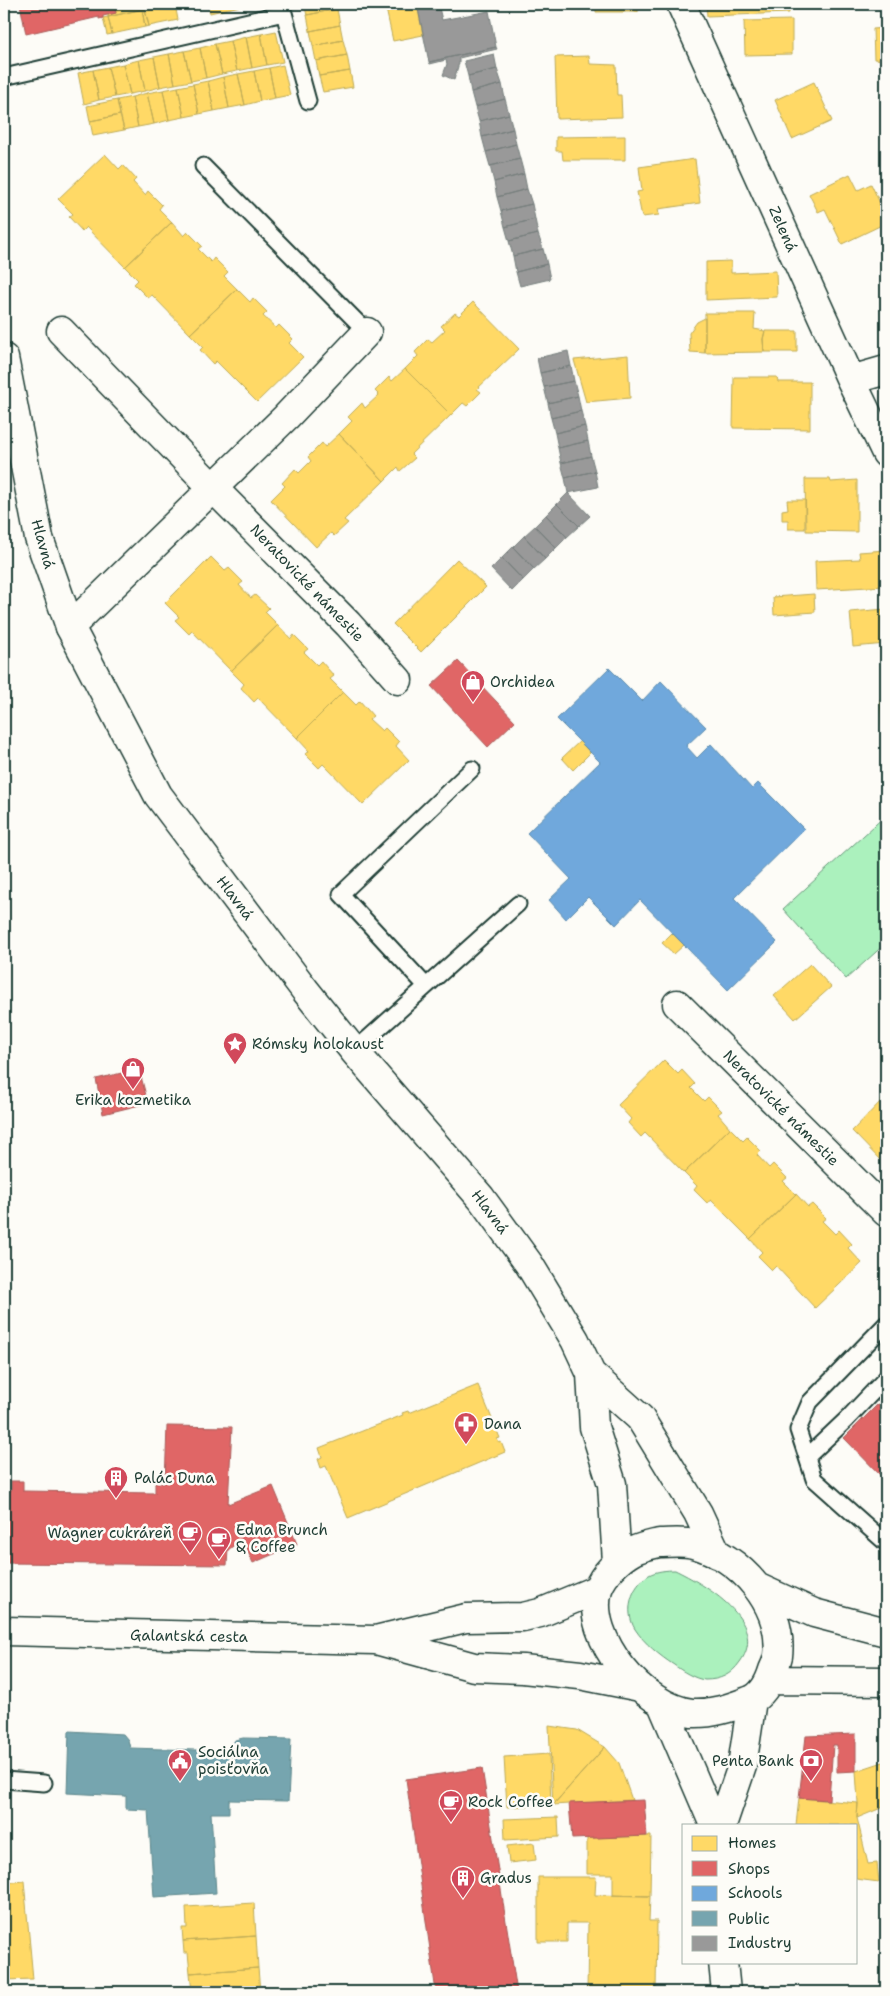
<svg xmlns="http://www.w3.org/2000/svg" width="890" height="1996" font-family="'Shantell Sans',sans-serif">
<style>
.green{fill:#abf1bd;stroke:#659778}
.homes{fill:#ffd966;stroke:#bcaa57}
.shops{fill:#e06666;stroke:#a65a57}
.schools{fill:#6fa8dc;stroke:#5788aa}
.public{fill:#76a5af;stroke:#5c868a}
.industry{fill:#999;stroke:#747d7b}
.lines{fill:none;stroke-linecap:round;stroke-linejoin:round}
.service-casing{stroke:#1f3d34;stroke-width:19}
.minor-casing{stroke:#1f3d34;stroke-width:31}
.secondary-casing{stroke:#1f3d34;stroke-width:31}
.service{stroke:#fdfcf7;stroke-width:15}
.minor{stroke:#fdfcf7;stroke-width:28}
.secondary{stroke:#fdfcf7;stroke-width:28}
.labels{text-anchor:middle;stroke-width:5;stroke-linejoin:round;paint-order:stroke}
.street-label{font-size:15px;fill:#1f3d34;stroke:#fdfcf7}
.poi-label{font-size:15px;fill:#1f3d34;stroke:#fdfcf7;text-anchor:start}
</style>
<rect width="100%" height="100%" fill="#fdfcf7"/>
<filter id="ink" filterUnits="userSpaceOnUse"><feTurbulence type="fractalNoise" baseFrequency=".02" numOctaves="2"/><feDisplacementMap in="SourceGraphic" scale="10" xChannelSelector="R" yChannelSelector="G"/><feConvolveMatrix kernelMatrix="1 2 1 2 8 2 1 2 1" color-interpolation-filters="sRGB"/></filter>
<g filter="url(#ink)">
<!-- green -->
<path class="green" d="M886 815V943L846 979 783 909Z
M675 1570C704 1584 770 1622 740 1662 731 1675 720 1680 705 1680 695 1679 682 1671 674 1665 660 1656 644 1643 635 1629 624 1611 631 1586 649 1575 656 1571 667 1570 675 1570Z"/>
<!-- homes -->
<path class="homes" d="M114 4H147L148 8 108 17V15L116 13Z
M175 4 178 20 149 26 145 11Z
M208 4H239L240 6 210 13Z
M304 4H336L337 9 307 15Z
M385 4H417L423 35 393 41Z
M596 4H638V12H596Z
M706 4H789V13L707 16Z
M142 9H145L149 26 145 27Z
M142 9 145 27 112 34 108 17Z
M337 9 340 25 310 31 307 15Z
M108 17 112 34 107 35 103 18Z
M792 20V54L745 55 744 21Z
M340 25 343 40 313 46 310 31Z
M886 28V60L874 59 873 29Z
M276 31 283 62 267 65 261 34Z
M261 34 267 65 252 68 246 37Z
M246 37 252 68 237 71 230 41Z
M343 40 347 55 316 61 313 46Z
M230 41 237 71 222 74 215 44Z
M215 44 222 74 206 78 200 48Z
M200 48 206 78 191 81 184 51Z
M184 51 191 81 175 84 169 54Z
M169 54 175 84 160 87 154 57Z
M347 55 350 71 319 76 316 61Z
M589 56 590 64 616 65 617 95H621L622 117 557 119 555 57Z
M154 57 160 87 145 91 139 60Z
M139 60 145 91 130 94 123 64Z
M123 64 130 94 115 97 108 67Z
M283 65 290 95 275 98 269 68Z
M108 67 115 97 99 100 93 70Z
M269 68 275 98 260 101 254 71Z
M93 70 99 100 84 104 78 73Z
M254 71 260 101 245 105 238 74Z
M350 71 353 87 323 92 319 76Z
M238 74 245 105 229 108 223 77Z
M223 77 229 108 214 111 208 81Z
M208 81 214 111 199 114 193 84Z
M814 82 832 121 792 139 775 100Z
M193 84 199 114 184 117 178 87Z
M178 87 184 117 169 120 163 90Z
M163 90 169 120 154 124 147 93Z
M147 93 154 124 138 127 132 97Z
M132 97 138 127 124 130 117 100Z
M117 100 120 115 90 121 87 106Z
M120 115 124 130 93 136 90 121Z
M625 136V160H563L562 151H556V137Z
M105 154 119 169 123 165 136 179 133 182 145 195 148 191 162 205 159 209 172 222 125 267 86 227 82 231 69 217 73 214 58 199Z
M695 159 700 203 658 209 659 215 642 217 637 192 642 191 639 167Z
M850 174 858 190 871 184 886 216V223L842 244 825 209 818 212 809 194Z
M172 222 184 236 188 232 202 246 198 249 211 262 214 258 228 272 224 276 237 289 190 334 152 295 148 298 134 284 138 280 125 267Z
M731 261V273L776 271 777 297 706 300V262Z
M237 289 250 302 253 298 267 312 263 316 276 328 279 325 293 339 289 343 303 357 257 402 216 361 213 364 200 350 203 347 190 334Z
M473 302 519 349 477 389 481 392 467 406 463 403 451 415 405 369 418 356 415 352 428 339 432 342 445 330 441 326 455 313 459 316Z
M705 313H755L754 329 765 331 763 339 764 352 705 353Z
M705 318V353L690 352 689 333 697 322Z
M765 331H797V352H764L763 339Z
M628 355 630 398 586 402 574 360Z
M405 369 451 415 411 454 415 458 400 471 398 467 384 481 339 434 352 421 348 417 362 403 365 408 379 395 375 391 389 377 392 381Z
M734 377H777L778 382H810V429L733 428Z
M339 434 384 481 344 520 348 523 334 536 331 533 316 547 271 500 285 486 282 483 295 469 299 473 311 461 308 457 322 443 325 447Z
M805 479H830L831 482 857 480V532L806 531Z
M787 500H805V529H788V520H782V510L788 509Z
M886 550V586L816 590 815 561 860 559 859 552Z
M211 557 225 571 229 568 243 582 239 585 251 598 255 595 269 608 265 612 278 625 231 671 192 631 189 634 175 620 179 617 165 603Z
M457 559 486 587 421 652 393 624Z
M814 594 815 612 774 615 773 597Z
M886 609V644L853 647 850 612Z
M278 625 291 639 294 635 308 649 304 652 317 665 321 661 334 676 330 679 343 692 297 738 258 698 254 702 241 688 244 684 231 671Z
M343 692 356 705 360 701 373 716 369 719 382 731 385 728 399 742 396 746 409 760 363 805 326 767 323 764 319 768 305 754 309 751 297 738Z
M880 699H886V725H882Z
M580 741 590 753 573 770 562 758Z
M672 933 684 945 674 954 662 943Z
M810 964 831 987 795 1019 774 996Z
M664 1060 678 1074 682 1070 695 1084 691 1088 704 1101 708 1097 722 1111 718 1114 730 1128 684 1173 645 1133 641 1137 628 1123 631 1119 618 1105Z
M886 1096V1166L852 1131Z
M730 1128 743 1141 747 1137 761 1151 757 1155 769 1168 773 1164 787 1178 783 1181 796 1194 750 1239 711 1200 707 1203 694 1190 697 1186 684 1173Z
M796 1194 808 1207 812 1204 826 1218 822 1221 835 1234 839 1230 852 1244 848 1248 862 1263 815 1308 776 1266 772 1270 758 1256 762 1252 750 1239Z
M478 1385 500 1438 497 1439 499 1443 501 1442 505 1452 348 1518 326 1466 321 1468 318 1459 322 1457 319 1448 403 1415 402 1413 408 1411 409 1413Z
M549 1726 577 1730 605 1747 553 1805Z
M605 1747 619 1763 632 1800 553 1805Z
M549 1754 551 1805 507 1807 504 1757Z
M886 1761V1806L857 1818 858 1803 856 1771Z
M799 1798 858 1803 857 1818 868 1864 877 1863 879 1882 856 1879V1825H796Z
M558 1817 559 1837 505 1840 504 1819Z
M651 1836 650 1896 613 1895V1874H587V1838Z
M534 1843 536 1860 509 1863 507 1846Z
M538 1877H596L595 1895 650 1896 649 1921H657L656 1992H587L588 1923H567V1942H538Z
M24 1881 33 1979 4 1980V1883Z
M254 1903 256 1936 183 1941 182 1928H187L186 1907Z
M256 1936 258 1968 190 1973 188 1953H184L183 1941Z
M258 1968 260 1992H192L190 1973Z"/>
<!-- shops -->
<path class="shops" d="M20 4H114L116 13 103 16V18L99 19V17L26 34Z
M458 661 515 721 488 747 431 686Z
M139 1069 148 1103 103 1114 96 1079Z
M886 1396V1481L844 1438Z
M167 1426 232 1427 228 1504 273 1486 297 1544 253 1563 242 1539 228 1550 227 1565 4 1563V1491H11V1481H23V1491L155 1493V1483H165Z
M856 1734V1771L837 1772V1745H833L829 1800 799 1798 806 1736Z
M482 1768 517 1992H436L406 1779Z
M644 1800 647 1836 572 1839 569 1803Z"/>
<!-- schools -->
<path class="schools" d="M609 668 642 701 661 681 706 727 686 746 697 758 711 744 752 789 758 783 804 829 734 898 777 942 728 990 640 900 616 925 588 897 566 919 549 900 571 879 527 833 600 762 557 719Z"/>
<!-- public -->
<path class="public" d="M69 1731 123 1734 128 1740 130 1748 229 1751 235 1740 243 1738 291 1739 288 1801 229 1800V1813H211L216 1893 154 1897 148 1810 126 1809V1796L67 1793Z"/>
<!-- industry -->
<path class="industry" d="M417 4H438L442 20 489 11 496 47 429 62Z
M496 47 497 49 459 58V63L454 80 443 75 447 64 446 60 430 64 429 62Z
M494 54 497 69 468 76 464 61Z
M497 69 502 84 471 92 468 76Z
M502 84 505 99 475 107 471 92Z
M505 99 509 114 479 121 475 107Z
M509 114 513 129 482 137 479 121Z
M513 129 516 144 486 152 482 137Z
M516 144 520 159 490 166 486 152Z
M520 159 524 174 494 182 490 166Z
M524 174 527 189 497 197 494 182Z
M527 189 532 204 501 211 497 197Z
M532 204 535 219 505 227 501 211Z
M535 219 538 234 509 241 505 227Z
M538 234 543 249 513 256 509 241Z
M543 249 547 264 516 272 513 256Z
M547 264 550 279 520 286 516 272Z
M568 351 571 366 540 373 537 358Z
M571 366 574 381 544 387 540 373Z
M574 381 578 396 548 403 544 387Z
M578 396 581 411 551 418 548 403Z
M581 411 585 426 555 433 551 418Z
M585 426 588 441 558 448 555 433Z
M588 441 591 456 561 463 558 448Z
M591 456 595 471 565 478 561 463Z
M595 471 598 487 568 493 565 478Z
M568 493 590 516 579 526 557 504Z
M557 504 579 526 567 537 546 515Z
M546 515 567 537 556 548 535 526Z
M535 526 556 548 545 559 524 536Z
M524 536 545 559 534 569 513 547Z
M513 547 534 569 523 580 502 558Z
M502 558 523 580 512 591 491 569Z"/>
<g class="lines">
<!-- service casing -->
<g class="service-casing">
<path id="service" d="M4 77 284 13 308 101
M203 166 367 332
M426 986 341 894 472 769
M354 1051 518 904
M886 1324 810 1402 798 1430 814 1479 886 1543
M807 1457 847 1419 886 1378
M4 1780 44 1783"/>
</g>
<!-- minor casing -->
<g class="minor-casing">
<path id="minor" d="M681 4 851 380 886 453
M61 331 213 488 348 624 398 680
M851 380 886 370
M70 627 286 417 367 332
M677 1004 886 1212"/>
</g>
<!-- secondary casing -->
<g class="secondary-casing">
<path id="secondary" d="M4 358 39 538 70 627 158 795 305 990 354 1051 481 1198 529 1264 575 1340 591 1374 594 1427 612 1484 617 1562
M591 1374 640 1418 698 1513 717 1554
M659 1543C669 1543 683 1541 693 1544 740 1556 784 1605 778 1656 777 1661 775 1666 773 1670 769 1683 761 1697 748 1701 730 1708 712 1714 692 1713 644 1708 584 1639 598 1589 603 1574 620 1558 633 1551 641 1547 651 1545 659 1543Z
M759 1588 814 1613 886 1632
M4 1631 375 1640 466 1618 523 1617 540 1613 598 1589
M376 1640 474 1667 523 1669 580 1675 640 1687
M770 1680 886 1681
M662 1704 714 1825
M722 1825 742 1766 752 1700
M723 1962 726 1992"/>
</g>
<!-- service -->
<use href="#service" class="service"/>
<!-- minor -->
<use href="#minor" class="minor"/>
<!-- secondary -->
<use href="#secondary" class="secondary"/>
</g>
</g>
<!-- icons -->
<defs>
<g id="shop-pin" transform="scale(1.25)"><path d="M0 17L-7.5 6A9.5 9.5 0 1 1 7.5 6Z" fill="#d1495b" stroke="#fdfcf7"/><path d="M-5-2.5h2.3a2.7 3.5 0 0 1 5.4 0H5L5.5 6h-11ZM-1.5-2.5h3a1.5 2.3 0 0 0-3 0Z" fill="#fff"/></g>
<g id="sight-pin" transform="scale(1.25)"><path d="M0 17L-7.5 6A9.5 9.5 0 1 1 7.5 6Z" fill="#d1495b" stroke="#fdfcf7"/><path d="M0-6L1.8-2.2L6-1.7L2.9 1.2L3.7 5.4L0 3.3L-3.7 5.4L-2.9 1.2L-6-1.7L-1.8-2.2Z" fill="#fff"/></g>
<g id="pharmacy-pin" transform="scale(1.25)"><path d="M0 17L-7.5 6A9.5 9.5 0 1 1 7.5 6Z" fill="#d1495b" stroke="#fdfcf7"/><path d="M-2-6h4v4h4v4h-4v4h-4v-4h-4v-4h4Z" fill="#fff"/></g>
<g id="building-pin" transform="scale(1.25)"><path d="M0 17L-7.5 6A9.5 9.5 0 1 1 7.5 6Z" fill="#d1495b" stroke="#fdfcf7"/><path d="M-4-6H4V6H1V3H-1V6H-4ZM-2.5-4.3h1.7v1.8h-1.7ZM.8-4.3h1.7v1.8H.8ZM-2.5-1h1.7V.8h-1.7ZM.8-1h1.7V.8H.8Z" fill="#fff"/></g>
<g id="cafe-pin" transform="scale(1.25)"><path d="M0 17L-7.5 6A9.5 9.5 0 1 1 7.5 6Z" fill="#d1495b" stroke="#fdfcf7"/><path d="M-5.5-4.5H6V0H3Q3 3.5 0 3.5H-2.5Q-5.5 3.5-5.5 0ZM3-3.2v2h1.7v-2ZM-6 4.5H4V6H-6Z" fill="#fff"/></g>
<g id="civic-pin" transform="scale(1.25)"><path d="M0 17L-7.5 6A9.5 9.5 0 1 1 7.5 6Z" fill="#d1495b" stroke="#fdfcf7"/><path d="M-.6-6.5H3V-4.5H.6V-3L4-1V1h2V6H-6V1h2V-1L-.6-3ZM-1.2 2.5V6h2.4V2.5Z" fill="#fff"/></g>
<g id="bank-pin" transform="scale(1.25)"><path d="M0 17L-7.5 6A9.5 9.5 0 1 1 7.5 6Z" fill="#d1495b" stroke="#fdfcf7"/><path d="M-6-4H6V4H-6ZM0-2.3a2.3 2.3 0 1 0 0 4.6a2.3 2.3 0 1 0 0-4.6Z" fill="#fff"/></g>
</defs>
<g fill-rule="evenodd">
<use href="#shop-pin" x="473" y="682"/>
<use href="#sight-pin" x="235" y="1044"/>
<use href="#shop-pin" x="133" y="1069"/>
<use href="#pharmacy-pin" x="466" y="1424"/>
<use href="#building-pin" x="116" y="1478"/>
<use href="#cafe-pin" x="190" y="1533"/>
<use href="#cafe-pin" x="219" y="1539"/>
<use href="#civic-pin" x="180" y="1761"/>
<use href="#bank-pin" x="811" y="1761"/>
<use href="#cafe-pin" x="451" y="1802"/>
<use href="#building-pin" x="463" y="1878"/>
</g>
<g class="labels">
<!-- street labels -->
<g class="street-label">
<text transform="translate(783 229) rotate(66)" y="5">Zelená</text>
<text transform="translate(43 544) rotate(74)" y="5">Hlavná</text>
<text transform="translate(307 583) rotate(46)" y="5">Neratovické námestie</text>
<text transform="translate(235 898) rotate(53)" y="5">Hlavná</text>
<text transform="translate(781 1108) rotate(45)" y="5">Neratovické námestie</text>
<text transform="translate(490 1212) rotate(53)" y="5">Hlavná</text>
<text transform="translate(189 1636) rotate(1)" y="5">Galantská cesta</text>
</g>
<!-- poi labels -->
<g class="poi-label">
<text x="490" y="687">Orchidea</text>
<text x="252" y="1049">Rómsky holokaust</text>
<text x="133" y="1105" text-anchor="middle">Erika kozmetika</text>
<text x="484" y="1429">Dana</text>
<text x="134" y="1483">Palác Duna</text>
<text x="236" y="1535">Edna Brunch<tspan x="236" dy="17">&amp; Coffee</tspan></text>
<text x="172" y="1538" text-anchor="end">Wagner cukráreň</text>
<text x="198" y="1757">Sociálna<tspan x="198" dy="17">poisťovňa</tspan></text>
<text x="794" y="1766" text-anchor="end">Penta Bank</text>
<text x="468" y="1807">Rock Coffee</text>
<text x="480" y="1883">Gradus</text>
</g>
</g>
<!-- margin -->
<rect width="890" height="1996" fill="none" stroke="#fdfcf7" stroke-width="20"/>
<rect x="10" y="10" width="870" height="1976" fill="none" stroke="#1f3d34" stroke-width="2" filter="url(#ink)"/>
<!-- legend -->
<rect x="682" y="1824" width="175" height="140" fill="#fdfcf7" stroke="#a4b0a9"/>
<rect x="692" y="1836" width="25" height="15" fill="#ffd966" stroke="#a4b0a9"/>
<text x="728" y="1848" font-size="15" fill="#1f3d34">Homes</text>
<rect x="692" y="1861" width="25" height="15" fill="#e06666" stroke="#a4b0a9"/>
<text x="728" y="1874" font-size="15" fill="#1f3d34">Shops</text>
<rect x="692" y="1886" width="25" height="15" fill="#6fa8dc" stroke="#a4b0a9"/>
<text x="728" y="1898" font-size="15" fill="#1f3d34">Schools</text>
<rect x="692" y="1911" width="25" height="15" fill="#76a5af" stroke="#a4b0a9"/>
<text x="728" y="1924" font-size="15" fill="#1f3d34">Public</text>
<rect x="692" y="1936" width="25" height="15" fill="#999999" stroke="#a4b0a9"/>
<text x="728" y="1948" font-size="15" fill="#1f3d34">Industry</text>
</svg>
